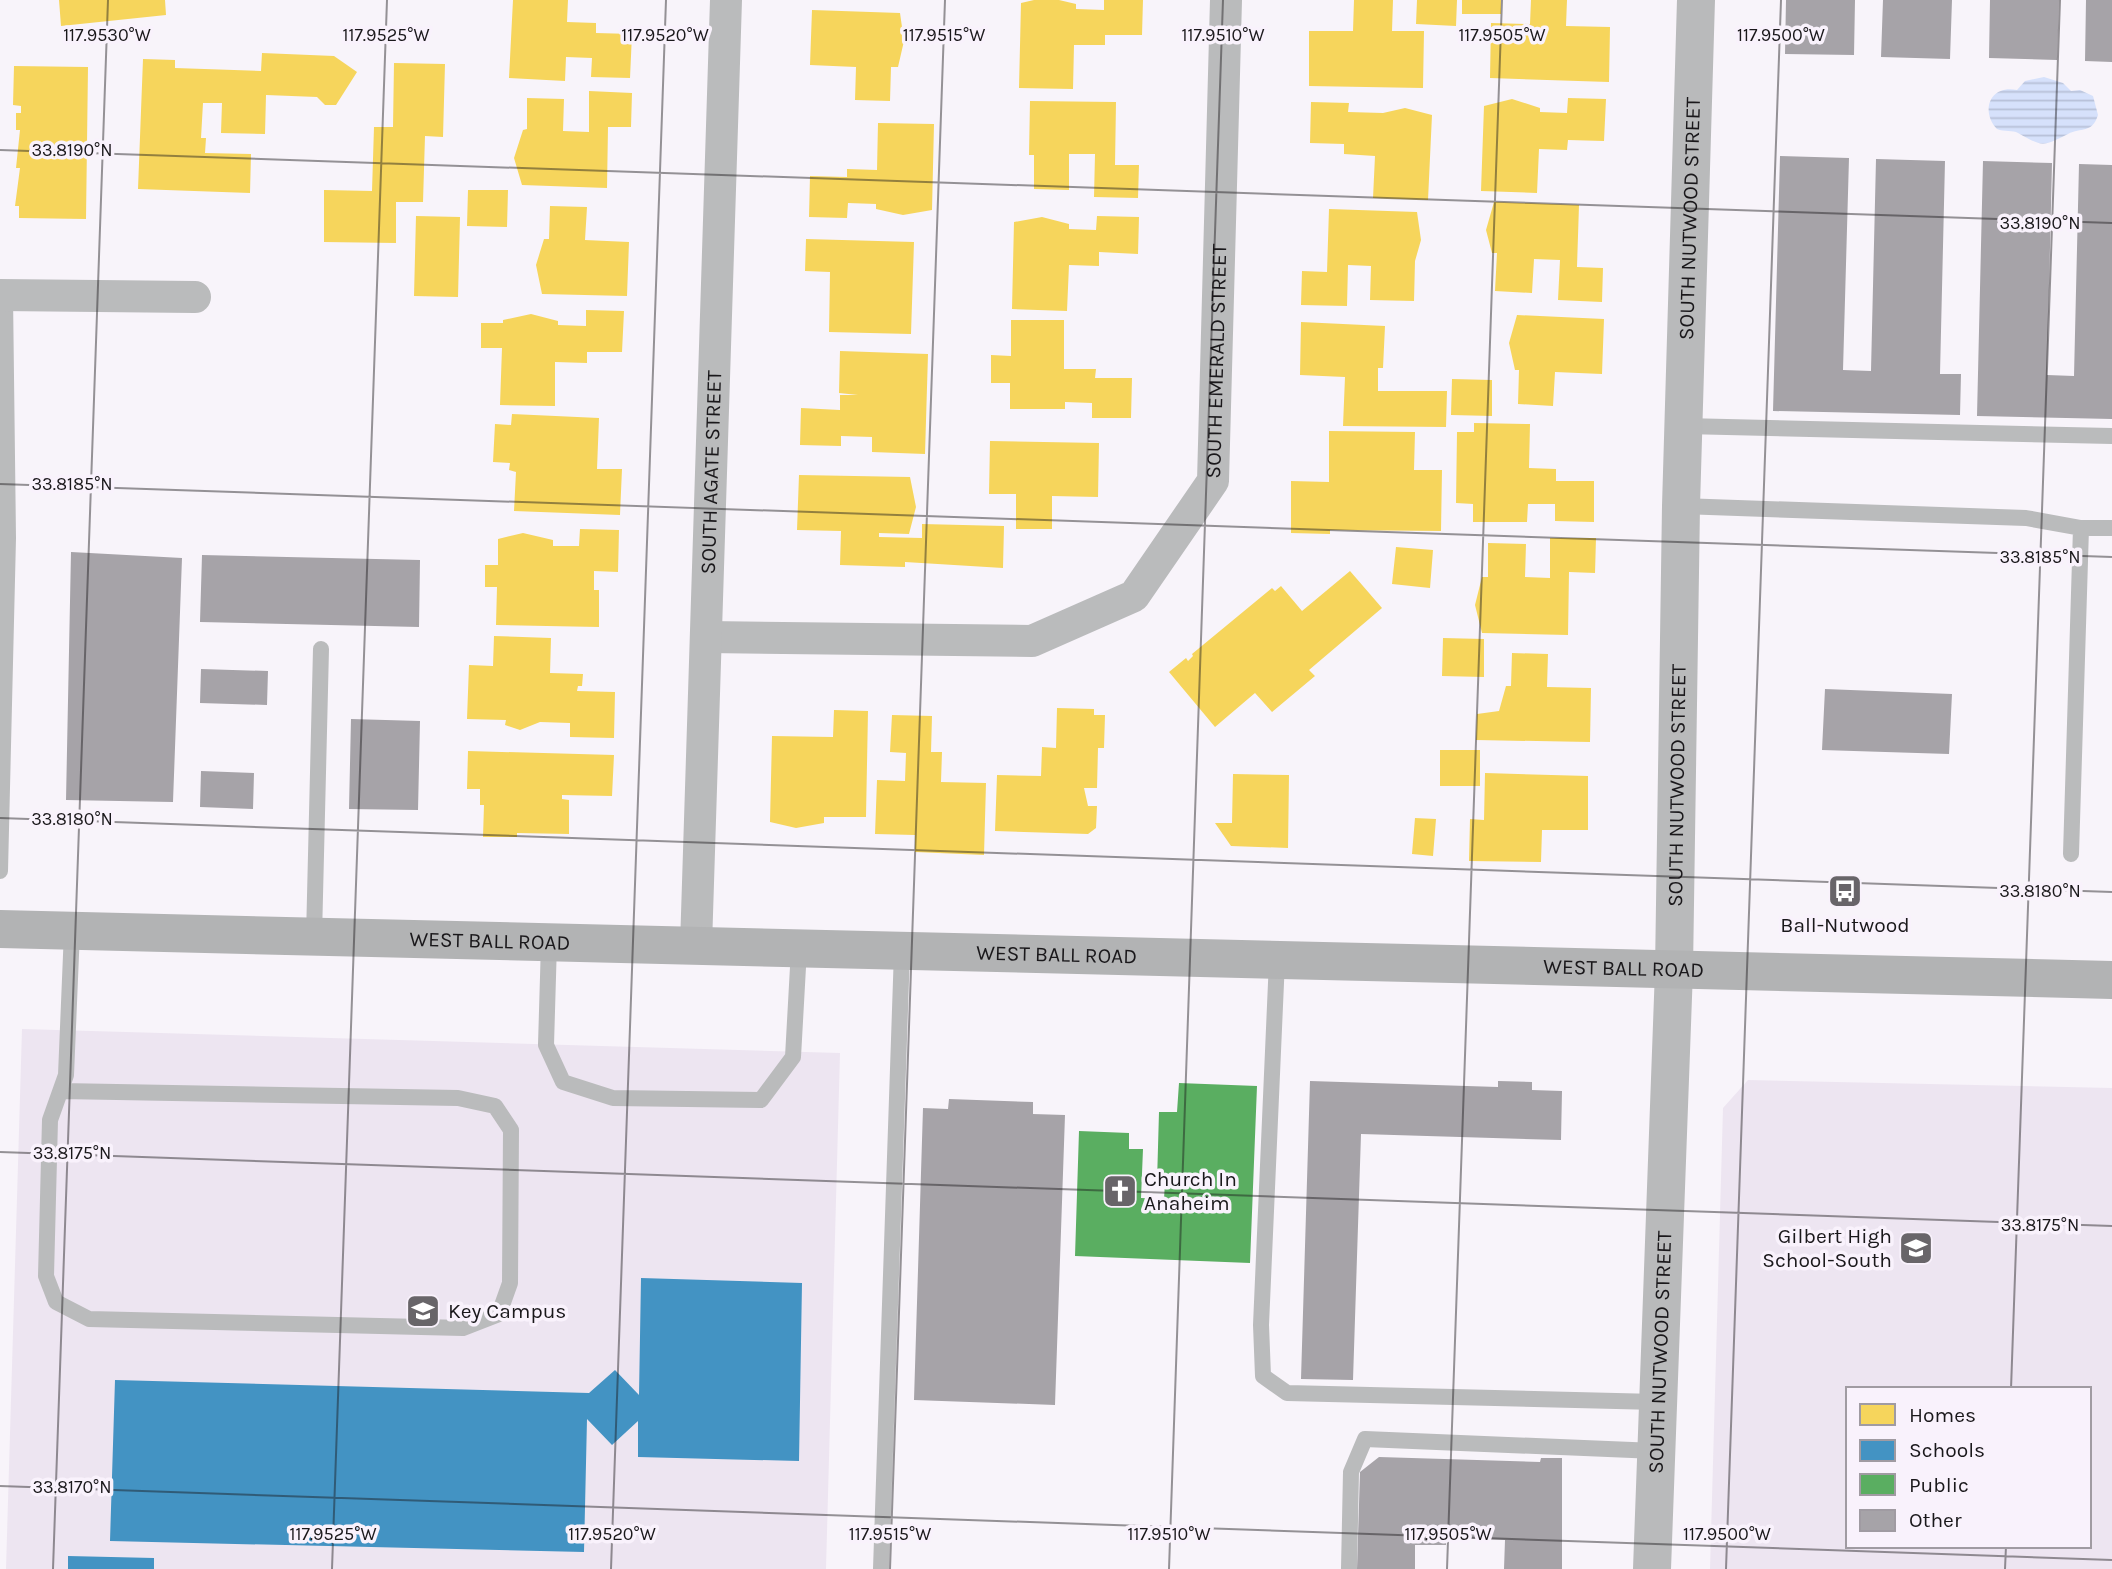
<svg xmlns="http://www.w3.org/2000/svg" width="2112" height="1569" font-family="Karla,sans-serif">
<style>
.built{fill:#ede5f1;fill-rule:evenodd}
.water{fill:url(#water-rules)}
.homes{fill:#f6d55c}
.schools{fill:#4393c3}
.public{fill:#5aae61}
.building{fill:#a6a3a8}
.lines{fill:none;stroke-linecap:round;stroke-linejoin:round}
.lane{stroke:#babbbc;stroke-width:16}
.street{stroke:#babbbc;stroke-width:32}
.secondary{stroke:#b9babb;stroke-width:38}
.primary{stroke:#b2b3b4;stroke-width:38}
.ticks{fill:none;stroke:#1a181b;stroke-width:2;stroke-opacity:0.45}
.labels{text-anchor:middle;stroke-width:7;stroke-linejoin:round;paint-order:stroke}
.street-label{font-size:21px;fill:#1a181b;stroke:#f9f2fc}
.poi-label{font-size:21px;fill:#1a181b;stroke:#f9f2fc;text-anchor:start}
.ticks-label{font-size:18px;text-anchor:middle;fill:#1a181b;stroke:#f9f2fc;stroke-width:7;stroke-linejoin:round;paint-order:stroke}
</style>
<defs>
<pattern id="water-rules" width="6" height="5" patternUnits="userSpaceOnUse" patternTransform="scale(1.75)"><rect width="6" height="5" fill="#d6e1fb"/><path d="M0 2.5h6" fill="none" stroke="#b7c0d7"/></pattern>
</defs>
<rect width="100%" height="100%" fill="#f8f4fa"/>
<!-- built -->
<path class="built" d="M22 1029 840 1053 826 1569H6Z
M1748 1080 2112 1088V1569H1710L1723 1108ZM1848 1389H2089V1546H1848Z"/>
<!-- water -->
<path class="water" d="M2044 77 2063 83 2071 91 2080 90 2093 96 2098 115C2092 134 2081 127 2068 134 2042 147 2043 147 2018 133 2013 130 2004 132 1997 129 1980 111 1990 84 2017 90L2025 81Z"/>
<!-- homes -->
<path class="homes" d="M59 0H165L166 15 61 26Z
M513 0H568L567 22 596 23V33L632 34 630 78 591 77 592 58 566 57 565 81 509 78Z
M1034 0H1059L1076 4V9L1104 10V0H1143L1142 35H1105V45H1074L1073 89 1019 88 1021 3Z
M1354 0H1393L1392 31H1424L1423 88 1309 86V31H1353Z
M1417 0H1457L1456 26 1416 24Z
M1462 0H1501V14H1462Z
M1531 0H1567L1566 26 1610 27 1609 82 1490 78 1491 23 1530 24Z
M812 10 900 13 904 41 898 67H891L890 101 855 100 856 67 810 65Z
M262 53 334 56 357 72 336 105H325L317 97 266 95 265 134 221 133 222 103H203L201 138H206L205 153 251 154 250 193 138 189 143 59 175 60V68L261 71Z
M394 63 445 64 443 137 425 136 423 202H396V243L324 242V190L372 191 374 127H393Z
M14 66 88 67 86 219 19 218V206H15L20 168H16L20 130H16V113H21V106L13 105Z
M589 91 632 93 631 127H608L607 188 522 185 514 158 523 130 527 129V98L564 99 563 131 589 132Z
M1568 98 1606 99 1604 141 1568 140 1567 150 1539 149 1537 193 1481 191 1484 106 1512 99 1540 108V112L1567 113Z
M1030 101 1116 102 1115 165H1139L1138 198 1094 197 1095 154H1069V190L1034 189V155H1029Z
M1311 102 1349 103 1348 112 1383 113 1405 108 1432 115 1428 200 1373 198 1375 156 1344 154V144L1310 143Z
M878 123 934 124 932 210 903 215 876 209V204L848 203 847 218 809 217 810 176 847 177V169L877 170Z
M468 190H508L507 227 467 226Z
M1494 202 1579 205 1577 267 1603 268 1602 302 1558 300 1560 260 1534 259 1532 293 1495 291 1497 253H1492L1486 230Z
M550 206 587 207 585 240 629 242 627 296 542 294 536 265 544 239H549Z
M1329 209 1417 212 1421 240 1415 261 1414 301 1370 300 1371 266 1348 265 1347 306 1301 305 1302 271 1327 272Z
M416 216 460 217 458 297 414 296Z
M1097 216 1139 217 1138 254 1099 252V266L1069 265 1067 311 1012 309 1014 222 1042 217 1069 224V229L1096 230Z
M806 239 914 242 911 334 829 332 830 272 805 271Z
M586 310 624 311 622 352H587V363L555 362V406L500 405 502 348H481V323H503V320L531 314 558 321V325L586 326Z
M1517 315 1604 319 1602 374 1555 372 1553 406 1518 404 1519 370H1515L1509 343Z
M1011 320H1064V369H1096L1095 378H1132L1131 418H1092V403L1065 402V409H1010V383H991V355L1011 356Z
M1301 322 1385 326 1383 368H1378V391H1447L1446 427 1343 426 1345 377 1300 375Z
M840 351 928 354 925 454 872 452V437L841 436V446L800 445 801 408 840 410V395H858L839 393Z
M1452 379 1492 380V416L1451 415Z
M512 414 599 418 597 469H622L620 515 514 511 516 472 509 470 510 463 493 462 495 424 511 425Z
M1474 423 1530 424 1529 468 1556 469V481H1594V522L1555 521V504H1528L1527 522H1473V504L1456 503 1457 432H1474Z
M1329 431 1415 432 1414 470H1442L1441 531 1330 530V534L1291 533V481L1329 482Z
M990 441 1099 443 1098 497 1052 496V529H1016V494H989Z
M799 475 910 477 916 507 909 534 879 533V537L922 538V524L1004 526 1003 568 905 562V567L840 565 841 531 797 530Z
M580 529 619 530 618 572 594 571V590H599V627L496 625 497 587H485V565H498V539L523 533 553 540V546H579Z
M1550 538H1596L1595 573 1569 572 1568 635 1482 633 1475 605 1482 577H1488V543L1526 544 1525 577 1550 578Z
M1396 547 1433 550 1430 588 1392 584Z
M1350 571 1382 608 1309 670 1315 676 1272 712 1255 693 1215 727 1169 672 1186 658 1188 661 1193 656 1192 654 1272 588 1275 591 1281 586 1302 611Z
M494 636 551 638 550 673 583 674 582 686H578L577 691 615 692 614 738 570 737V723L540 722 520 730 505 725 506 720 467 719 469 665 493 666Z
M1443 638 1484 639V677L1442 676Z
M1512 653 1548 654 1547 687 1591 688 1590 742 1476 740 1477 714 1499 711 1506 686H1511Z
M1057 708 1094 709V715H1105L1104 748H1098L1097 788H1084L1088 806H1097L1096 828 1088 834 995 831 997 775 1041 776 1042 747 1056 748Z
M834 710 868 711 866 817H824V823L796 828 770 822 772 736 833 737Z
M892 715 932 716 931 752H942L941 782 986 783 984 855 915 852V835L875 834 877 780 905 781 906 753 890 752Z
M1440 750H1480V786H1440Z
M468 751 614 755 612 796 562 795V799L569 800V834L517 833V837H483L484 805H480V789H467Z
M1485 773 1588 776V830H1542L1541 862 1469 861 1470 819 1484 820Z
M1233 774 1289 775 1288 848 1231 846 1215 823H1232Z
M1415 818 1436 819 1433 856 1412 854Z"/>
<!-- schools -->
<path class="schools" d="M641 1278 802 1283 799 1461 638 1457V1421L612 1445 587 1419 584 1552 110 1541 115 1380 589 1393 615 1370 639 1395Z
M68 1556 154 1558V1569H68Z"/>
<!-- public -->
<path class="public" d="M1179 1083 1257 1086 1250 1263 1075 1256 1079 1131 1129 1133V1149H1143L1141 1198 1164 1199 1165 1182H1157L1159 1112H1177Z"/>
<!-- building -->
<path class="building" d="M1786 0H1855L1854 55 1785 54Z
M1883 0H1952L1950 59 1881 57Z
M1990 0H2059L2057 60 1989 58Z
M2086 0H2112V62L2085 61Z
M1780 156 1849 158 1843 370 1871 371 1876 159 1945 161 1940 374H1961L1960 415 1773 411Z
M1983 161 2052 163 2047 375 2074 376 2079 164 2112 165V419L1977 416Z
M71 552 182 558 173 802 66 800Z
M202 555 420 560 419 627 200 622Z
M201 669 268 671 267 705 200 703Z
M1825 689 1952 694 1949 754 1822 750Z
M351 719 420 721 418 810 349 809Z
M201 771 254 773 253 809 200 807Z
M1310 1081 1498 1087V1081L1532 1082V1090L1562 1091 1561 1140 1361 1134 1353 1380 1301 1379Z
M949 1099 1033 1102V1114L1065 1115 1055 1405 914 1400 923 1108 948 1109Z
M1379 1457 1540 1462 1541 1458H1562V1569H1504L1505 1540 1446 1538V1545H1415V1569H1357L1360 1472Z"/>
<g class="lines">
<!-- lane -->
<path class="lane" d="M1684 426 2112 436
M1681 506 2026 518 2081 528
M2071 854 2081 528H2112
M0 871 8 538 5 295
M314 937 321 649
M549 943 546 1045 563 1082 613 1098 761 1100 793 1057 799 949
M1277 960 1261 1325 1263 1376 1287 1393 1657 1402
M61 1091 458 1098 495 1106 511 1130 510 1283 499 1314 463 1328 89 1319 56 1302 46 1276 50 1120 66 1075 72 931
M881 1569 902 951
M1349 1569 1351 1472 1365 1439 1656 1451"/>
<!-- street -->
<g class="street">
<path d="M0 295 195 297"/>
<path id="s1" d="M707 637 1032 641 1134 596 1213 481 1226 0"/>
<path id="s2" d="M696 946 726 0"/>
</g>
<!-- secondary -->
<path class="secondary" id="s3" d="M1652 1569 1674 970 1681 506 1696 0"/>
<!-- primary -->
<path class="primary" id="s4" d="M0 929 2112 980"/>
</g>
<!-- ticks -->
<path class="ticks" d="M0 150 2112 223M0 484 2112 557M0 818 2112 892M0 1152 2112 1226M2011 1389 2060 0M0 1486 2112 1560M53 1569 108 0M332 1569 387 0M611 1569 666 0M890 1569 945 0M1169 1569 1223 0M1447 1569 1502 0M1726 1569 1781 0M2005 1569 2006 1546"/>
<!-- icons -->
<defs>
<g id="bus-square" transform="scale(1.75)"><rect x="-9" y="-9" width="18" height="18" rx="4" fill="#686569" stroke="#f9f2fc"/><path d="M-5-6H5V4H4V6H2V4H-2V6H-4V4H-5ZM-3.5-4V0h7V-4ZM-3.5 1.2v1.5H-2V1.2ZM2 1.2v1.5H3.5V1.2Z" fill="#fff"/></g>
<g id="church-square" transform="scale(1.75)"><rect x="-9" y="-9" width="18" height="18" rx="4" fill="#686569" stroke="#f9f2fc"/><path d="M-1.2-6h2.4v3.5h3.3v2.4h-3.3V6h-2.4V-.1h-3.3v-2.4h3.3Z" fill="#fff"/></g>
<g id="school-square" transform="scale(1.75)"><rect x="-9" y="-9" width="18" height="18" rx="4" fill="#686569" stroke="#f9f2fc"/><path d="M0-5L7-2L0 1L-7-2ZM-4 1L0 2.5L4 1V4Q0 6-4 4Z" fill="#fff"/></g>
</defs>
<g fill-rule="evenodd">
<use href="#bus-square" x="1845" y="891"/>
<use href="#church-square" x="1120" y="1191"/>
<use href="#school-square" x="1916" y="1248"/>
<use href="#school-square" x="423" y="1311"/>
</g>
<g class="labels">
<!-- street labels -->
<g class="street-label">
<text dy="7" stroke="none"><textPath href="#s3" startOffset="1351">SOUTH NUTWOOD STREET</textPath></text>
<text dy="7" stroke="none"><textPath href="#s1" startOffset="696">SOUTH EMERALD STREET</textPath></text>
<text dy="7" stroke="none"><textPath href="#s2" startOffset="474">SOUTH AGATE STREET</textPath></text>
<text dy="7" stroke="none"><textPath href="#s3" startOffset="784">SOUTH NUTWOOD STREET</textPath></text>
<text dy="7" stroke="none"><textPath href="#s4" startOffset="490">WEST BALL ROAD</textPath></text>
<text dy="7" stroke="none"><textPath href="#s4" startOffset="1057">WEST BALL ROAD</textPath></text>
<text dy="7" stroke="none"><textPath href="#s4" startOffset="1624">WEST BALL ROAD</textPath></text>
<text dy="7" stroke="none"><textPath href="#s3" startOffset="217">SOUTH NUTWOOD STREET</textPath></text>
</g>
<!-- poi labels -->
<g class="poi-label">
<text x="1845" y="932" text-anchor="middle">Ball-Nutwood</text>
<text x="1144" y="1186">Church In<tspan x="1144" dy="24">Anaheim</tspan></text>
<text x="1892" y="1243" text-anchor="end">Gilbert High<tspan x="1892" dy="24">School-South</tspan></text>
<text x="448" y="1318">Key Campus</text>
</g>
</g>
<g class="ticks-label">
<text x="107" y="41">117.9530°W</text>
<text x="386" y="41">117.9525°W</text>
<text x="665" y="41">117.9520°W</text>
<text x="944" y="41">117.9515°W</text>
<text x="1223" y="41">117.9510°W</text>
<text x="1502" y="41">117.9505°W</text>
<text x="1781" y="41">117.9500°W</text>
<text x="72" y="156">33.8190°N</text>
<text x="2040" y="229">33.8190°N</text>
<text x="72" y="490">33.8185°N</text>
<text x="2040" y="563">33.8185°N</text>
<text x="72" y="825">33.8180°N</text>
<text x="2040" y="897">33.8180°N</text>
<text x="72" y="1159">33.8175°N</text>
<text x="2040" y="1231">33.8175°N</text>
<text x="72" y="1493">33.8170°N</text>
<text x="333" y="1540">117.9525°W</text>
<text x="612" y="1540">117.9520°W</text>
<text x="890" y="1540">117.9515°W</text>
<text x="1169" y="1540">117.9510°W</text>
<text x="1448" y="1540">117.9505°W</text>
<text x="1727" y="1540">117.9500°W</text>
</g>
<!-- legend -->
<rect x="1846" y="1387" width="245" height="161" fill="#f9f2fc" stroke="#a09ba2" stroke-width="2"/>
<rect x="1860" y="1404" width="35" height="21" fill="#f6d55c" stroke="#a09ba2" stroke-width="2"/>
<text x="1909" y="1422" font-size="21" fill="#1a181b">Homes</text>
<rect x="1860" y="1440" width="35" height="21" fill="#4393c3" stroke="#a09ba2" stroke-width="2"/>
<text x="1909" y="1457" font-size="21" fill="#1a181b">Schools</text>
<rect x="1860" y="1474" width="35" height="21" fill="#5aae61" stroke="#a09ba2" stroke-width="2"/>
<text x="1909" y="1492" font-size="21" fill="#1a181b">Public</text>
<rect x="1860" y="1510" width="35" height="21" fill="#a6a3a8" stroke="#a09ba2" stroke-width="2"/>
<text x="1909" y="1527" font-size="21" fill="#1a181b">Other</text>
</svg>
